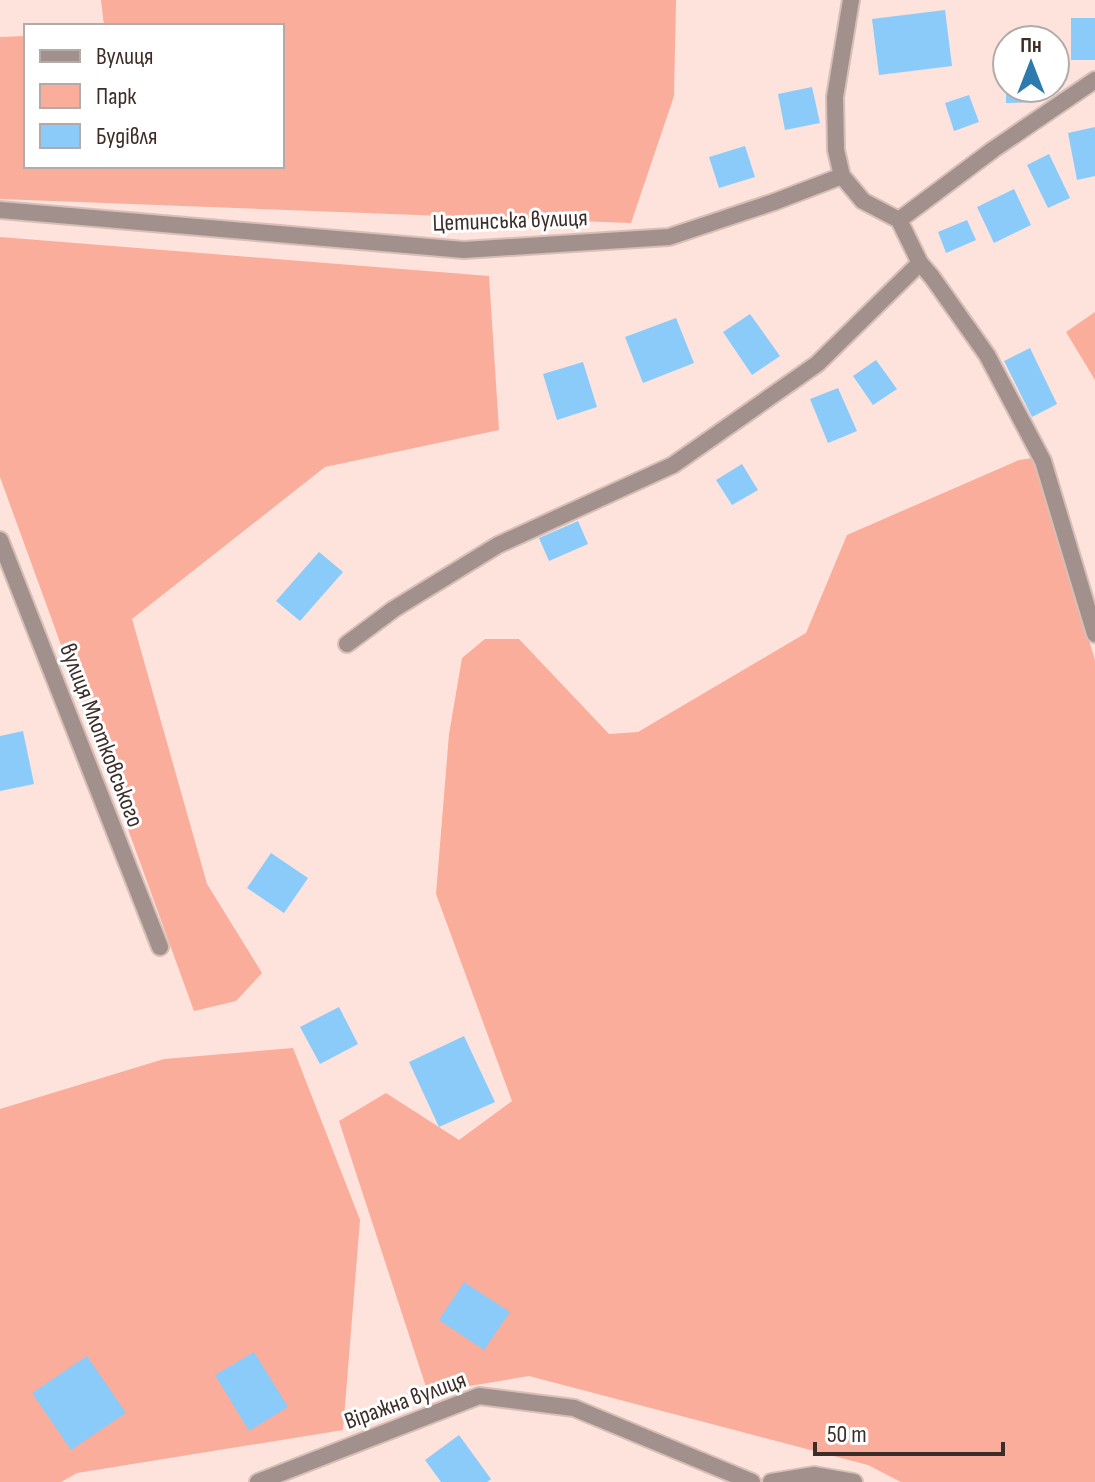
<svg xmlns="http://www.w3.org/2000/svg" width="1095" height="1482" font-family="'Sofia Sans Condensed',sans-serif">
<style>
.green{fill:#faad9a}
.building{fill:#8bcbfa}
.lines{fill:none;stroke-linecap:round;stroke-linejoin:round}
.minor-casing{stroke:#d7bfb8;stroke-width:20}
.minor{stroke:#a2908c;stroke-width:16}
.labels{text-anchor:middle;stroke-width:6;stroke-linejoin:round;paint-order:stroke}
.street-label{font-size:24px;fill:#3d2d29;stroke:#fff}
</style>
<rect width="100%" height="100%" fill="#fde3dc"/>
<!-- green -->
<path class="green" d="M101 0H676L674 96 631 223 0 199V37L26 36V166H282V26H104Z
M0 237 489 276 499 430 325 467 132 619 207 884 262 973 236 1001 194 1011 0 477Z
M1095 312V380L1066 332Z
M1033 458 1095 660V1482H901L868 1465 529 1376 428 1393 339 1121 386 1093 459 1140 512 1101 436 894 449 734 462 658 485 639H519L609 734 638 732 806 633 847 535 1019 460Z
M293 1048 360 1220 343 1430 77 1473 61 1482H0V1109L164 1059Z"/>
<!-- building -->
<path class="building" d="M945 10 952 66 879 75 872 19Z
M1071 18H1095V60H1071Z
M812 87 820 123 785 130 778 94Z
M1006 88H1039V102L1006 103Z
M969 95 979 122 954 131 945 103Z
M1095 127V176L1077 180 1068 133Z
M745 146 755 177 719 188 709 157Z
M1049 154 1070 198 1048 208 1027 165Z
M1014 189 1031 225 994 243 977 207Z
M967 220 976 240 946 253 938 232Z
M750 314 780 356 752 375 723 332Z
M676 318 694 363 643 383 625 337Z
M1030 348 1057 404 1032 417 1004 361Z
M876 360 897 389 873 405 853 376Z
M583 362 597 407 557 420 543 374Z
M838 388 857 431 828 443 810 399Z
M742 464 758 490 732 505 716 480Z
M578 521 588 544 549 561 539 538Z
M319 552 343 572 300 621 276 601Z
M23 731 34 784 0 791V736Z
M271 853 308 878 284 913 247 888Z
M339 1007 358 1044 320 1064 300 1027Z
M464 1036 495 1102 439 1127 409 1062Z
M464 1282 510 1312 484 1350 439 1320Z
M254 1352 288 1407 249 1431 215 1375Z
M87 1356 126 1413 71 1450 32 1393Z
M459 1435 491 1479 487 1482H441L425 1460Z"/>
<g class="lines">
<!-- minor casing -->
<g class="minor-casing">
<path id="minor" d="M851 0 835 97 836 150 842 176 863 201 899 220 920 263 932 277 987 355 1043 461 1095 634
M0 210 464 250 669 237 774 202 842 176
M899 220 994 149 1095 80
M0 540 160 947
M347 644 394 609 498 545 673 465 817 364 920 263
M258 1482 479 1396 574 1408 752 1482
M771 1482 814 1475 854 1482"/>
</g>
<!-- minor -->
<use href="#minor" class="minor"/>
</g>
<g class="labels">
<!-- street labels -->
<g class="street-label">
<text transform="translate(510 220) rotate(-2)" y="8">Цетинська вулиця</text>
<text transform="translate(102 735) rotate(69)" y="8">вулиця Млотковського</text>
<text transform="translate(405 1400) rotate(-20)" y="8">Віражна вулиця</text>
</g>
</g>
<!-- legend -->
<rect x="24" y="24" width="260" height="144" fill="#ffffff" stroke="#b1aba9" stroke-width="2"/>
<rect x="40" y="50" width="40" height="12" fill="#a2908c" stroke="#b1aba9" stroke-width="2"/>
<text x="96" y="64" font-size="24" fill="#3d2d29">Вулиця</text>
<rect x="40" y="84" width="40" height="24" fill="#faad9a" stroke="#b1aba9" stroke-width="2"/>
<text x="96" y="104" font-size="24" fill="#3d2d29">Парк</text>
<rect x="40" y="124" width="40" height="24" fill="#8bcbfa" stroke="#b1aba9" stroke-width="2"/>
<text x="96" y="144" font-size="24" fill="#3d2d29">Будівля</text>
<!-- north arrow -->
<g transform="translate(1031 64)"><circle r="38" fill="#ffffff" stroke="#b1aba9" stroke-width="2"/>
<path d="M0-6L14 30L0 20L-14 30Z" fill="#2d7bae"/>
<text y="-12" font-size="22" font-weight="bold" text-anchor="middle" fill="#3d2d29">Пн</text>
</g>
<!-- scale -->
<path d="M815 1442v12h188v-12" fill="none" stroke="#3d2d29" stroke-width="4"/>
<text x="827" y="1442" font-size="24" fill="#3d2d29" stroke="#ffffff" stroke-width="6" paint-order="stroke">50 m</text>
</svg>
